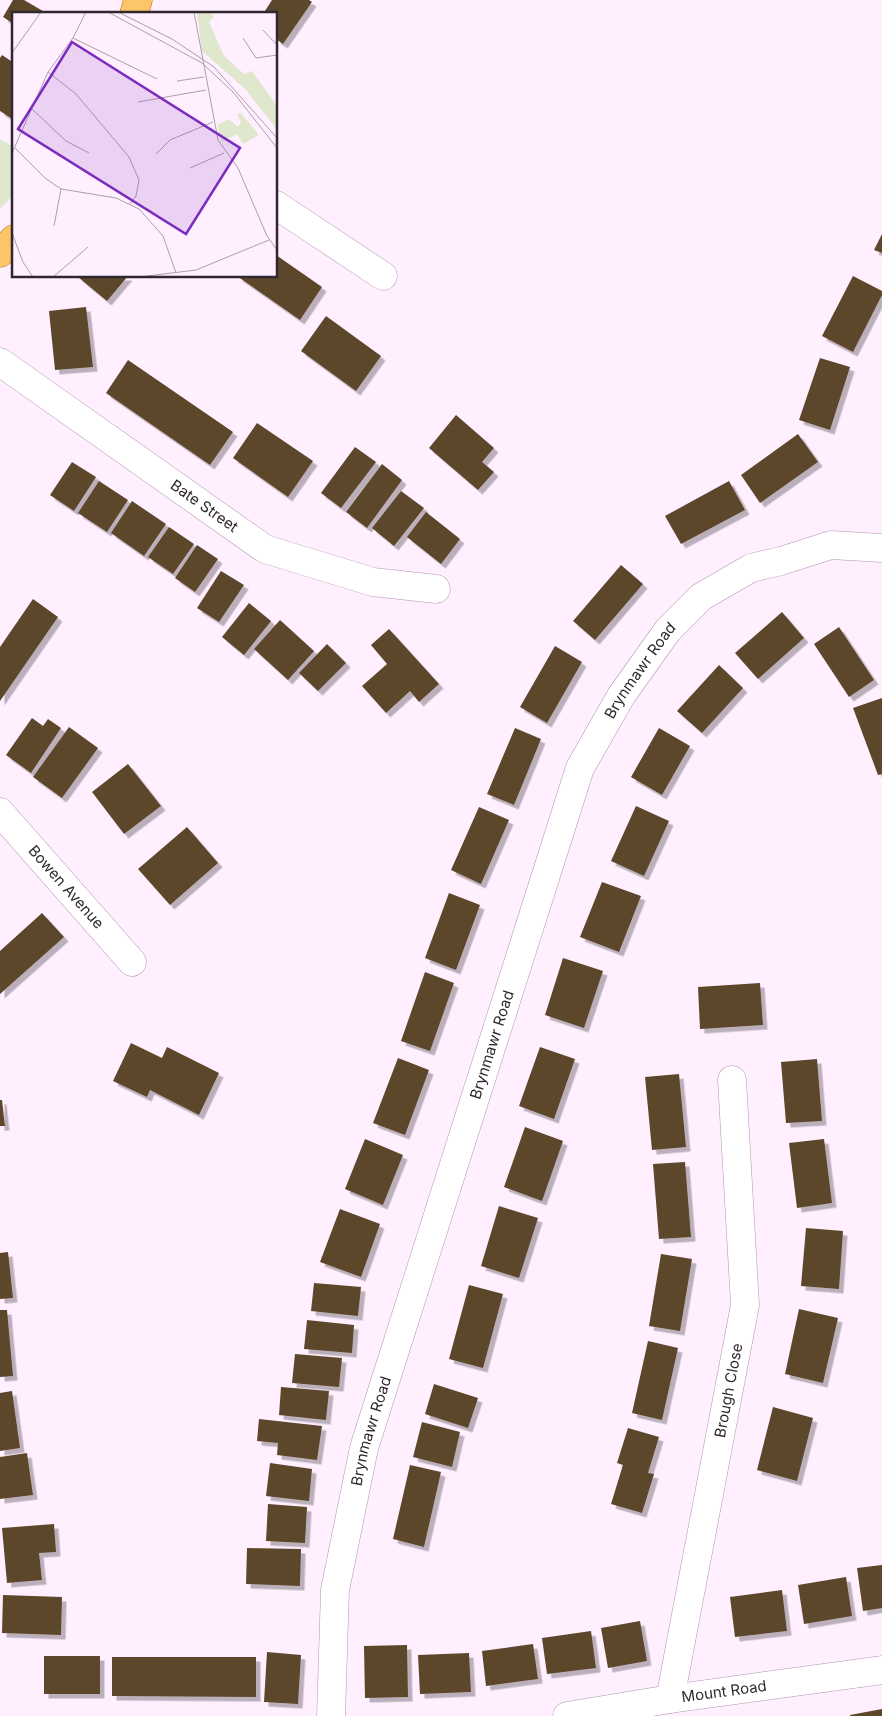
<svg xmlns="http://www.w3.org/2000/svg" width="882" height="1716" font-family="Inter,sans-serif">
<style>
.green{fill:#dfe7cd}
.building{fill:#5d462b;filter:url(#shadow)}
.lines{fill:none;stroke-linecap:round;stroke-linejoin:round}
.minor-casing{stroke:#b097b0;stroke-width:29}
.major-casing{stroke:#b47515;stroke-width:29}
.minor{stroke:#fff;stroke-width:28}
.major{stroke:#fdc56a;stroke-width:28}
.labels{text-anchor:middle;stroke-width:5;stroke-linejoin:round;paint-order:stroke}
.street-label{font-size:15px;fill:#302730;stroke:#fff}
.inset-road{fill:none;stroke:#ac9fac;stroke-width:1}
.view{fill:#7b2cbf;fill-opacity:0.15;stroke:#7b2cbf;stroke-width:2.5}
.inset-edge{fill:none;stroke:#302730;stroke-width:2.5}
</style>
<defs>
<filter id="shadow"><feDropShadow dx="4.5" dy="4.5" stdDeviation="0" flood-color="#0004"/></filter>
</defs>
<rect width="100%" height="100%" fill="#ffefff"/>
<!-- green -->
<path class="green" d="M0 139 14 147V194L0 209Z"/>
<!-- building -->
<path class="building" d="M13 0H24L48 14H14V24L3 17Z
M272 0H309L312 2 283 44 276 39V14H263Z
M2 55 14 63V120L0 111V58Z
M882 234V253L874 250Z
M276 255 322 287 300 320 237 276H276Z
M79 276H128L107 301 78 277Z
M853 276 882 291V295L853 352 822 336Z
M86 307 93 367 55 370 49 311Z
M326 316 381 356 356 391 301 351Z
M820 358 850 367 830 430 799 420Z
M128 360 233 432 210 465 106 393Z
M456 415 494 448 482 462 494 472 478 490 429 448Z
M257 423 313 461 288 497 233 458Z
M798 434 818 462 760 503 741 475Z
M355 447 376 462 341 508 321 493Z
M72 462 96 477 74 511 50 495Z
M382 464 402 480 367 528 346 512Z
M99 481 128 500 107 532 78 513Z
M729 481 745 510 681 544 665 516Z
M401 491 424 508 394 546 372 528Z
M132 501 166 524 144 556 111 533Z
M426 512 460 539 441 564 407 537Z
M169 527 194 544 173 574 148 557Z
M197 545 218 559 195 592 175 578Z
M621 565 643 584 595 640 573 621Z
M221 571 244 585 219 622 197 608Z
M33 599 58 617 0 701V647Z
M249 603 271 621 244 655 222 637Z
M782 612 804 638 758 679 735 653Z
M280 620 314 651 288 680 254 649Z
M839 627 874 680 849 697 814 644Z
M389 629 439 684 419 702 410 691 386 713 362 686 387 664 371 645Z
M327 644 346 663 318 691 299 673Z
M555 646 582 662 547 723 520 707Z
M719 665 743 688 702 733 677 711Z
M882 698V774L878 775 853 708Z
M32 718 43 726 48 719 61 728 31 773 6 755Z
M69 727 98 748 62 798 33 777Z
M515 728 541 739 514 805 487 794Z
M659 728 690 746 662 795 631 777Z
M128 764 161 806 124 834 92 792Z
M636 806 669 821 644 876 611 861Z
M479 807 509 820 481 884 451 870Z
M187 827 218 863 170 905 138 869Z
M602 882 641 896 619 952 580 937Z
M449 893 480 905 456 970 425 958Z
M42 913 64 937 0 994V951Z
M563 958 603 971 584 1028 545 1015Z
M425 972 454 983 430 1051 401 1041Z
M760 983 763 1025 700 1029 698 987Z
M131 1043 162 1058 167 1047 219 1073 199 1115 150 1090 147 1097 113 1081Z
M540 1047 575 1059 554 1119 519 1106Z
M398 1058 429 1070 405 1135 373 1123Z
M817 1059 822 1121 786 1123 781 1062Z
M679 1074 686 1147 652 1150 645 1077Z
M0 1100H2L5 1126H0Z
M525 1127 563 1141 542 1201 504 1187Z
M365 1139 403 1155 383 1205 345 1189Z
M824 1139 832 1203 797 1208 789 1143Z
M685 1162 691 1237 659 1239 653 1164Z
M499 1206 538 1218 519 1278 481 1266Z
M340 1209 380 1224 361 1277 320 1262Z
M806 1228 843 1231 839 1289 801 1286Z
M8 1252 13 1298 0 1299V1253Z
M661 1254 692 1259 680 1331 649 1326Z
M314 1283 361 1287 358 1316 311 1311Z
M469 1285 503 1294 483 1368 449 1359Z
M799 1309 838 1318 823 1383 785 1374Z
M0 1310H7L13 1376 0 1377Z
M307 1320 354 1325 352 1353 304 1349Z
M648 1341 678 1348 662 1420 632 1413Z
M295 1354 342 1358 339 1387 292 1383Z
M434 1384 478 1398 468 1428 425 1414Z
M281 1387 329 1391 326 1420 279 1415Z
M12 1391 20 1448 0 1451V1393Z
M773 1407 813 1418 797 1481 757 1470Z
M259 1419 322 1426 317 1460 277 1455 278 1443 257 1441Z
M422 1422 460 1432 452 1467 413 1457Z
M628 1428 659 1437 648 1473 654 1474 642 1513 611 1504 623 1465 617 1463Z
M27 1453 33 1495 0 1499V1457Z
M270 1463 312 1469 309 1501 266 1496Z
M410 1465 441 1472 424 1547 393 1539Z
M268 1504 307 1507 305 1543 266 1541Z
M54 1524 56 1552 39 1553 42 1580 7 1583 2 1528Z
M247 1548 301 1549 300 1586 246 1584Z
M882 1565V1608L863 1611 857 1568Z
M846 1577 852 1616 804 1624 798 1585Z
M782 1590 787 1631 735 1637 730 1597Z
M3 1595 62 1597 61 1635 2 1633Z
M640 1621 647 1661 608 1668 601 1628Z
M591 1631 596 1668 547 1674 542 1638Z
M533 1644 538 1679 486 1686 482 1651Z
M407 1645 408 1697 365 1698 364 1646Z
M267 1652 301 1655 298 1704 264 1702Z
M469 1653 471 1692 420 1694 418 1655Z
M44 1656H100V1694H44Z
M112 1657H256V1697L112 1696Z
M882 1709V1716H850V1715Z"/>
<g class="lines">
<!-- minor casing -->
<g class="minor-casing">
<g id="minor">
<path d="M276 205 383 276"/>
<path id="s1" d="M0 362 265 549 373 582 436 589"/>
<path id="s2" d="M0 812 132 962"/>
<path id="s3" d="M670 1699 745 1305 732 1080"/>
<path id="s4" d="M331 1716 335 1590 364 1448 580 768 621 696 668 630 701 597 751 568 781 561 831 545 882 548"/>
<path id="s5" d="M567 1716 670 1699 882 1670"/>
</g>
</g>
<!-- major casing -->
<g class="major-casing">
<path id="major" d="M134 14 138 0
M0 253 14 239"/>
</g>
<!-- minor -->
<use href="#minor" class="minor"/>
<!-- major -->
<use href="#major" class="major"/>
</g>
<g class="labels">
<!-- street labels -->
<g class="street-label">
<text dy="5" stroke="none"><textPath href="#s1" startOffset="250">Bate Street</textPath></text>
<text dy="5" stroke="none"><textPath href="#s4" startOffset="1099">Brynmawr Road</textPath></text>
<text dy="5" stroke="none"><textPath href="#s2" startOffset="100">Bowen Avenue</textPath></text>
<text dy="5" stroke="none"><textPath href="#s4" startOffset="694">Brynmawr Road</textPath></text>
<text dy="5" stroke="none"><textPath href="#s3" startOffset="314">Brough Close</textPath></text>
<text dy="5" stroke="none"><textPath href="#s4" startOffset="289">Brynmawr Road</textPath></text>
<text dy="5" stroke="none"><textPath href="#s5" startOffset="159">Mount Road</textPath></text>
</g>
</g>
<!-- overview -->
<g transform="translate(12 12)">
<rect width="265" height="265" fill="#ffefff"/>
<path d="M185 0H198L202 5 197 10 212 44 232 62 240 59 265 94V117L233 77 190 39ZM229 101 247 123 231 132 225 122 210 130 205 113 217 107 226 115 229 110 225 102Z" fill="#dfe7cd"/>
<path class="inset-road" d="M96 0 190 51 221 80 265 136M106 0 160 27 202 55 265 126M182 0 206 128 226 156 255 224 265 238M251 18 265 33M61 26 145 67M231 26 244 46 265 43M0 41 29 0M36 60 64 82 117 145 127 168 124 184 118 192M165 69 192 65M126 90 194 78M20 97 54 129 77 141M3 136 33 166 49 177 104 186 127 197 151 224 164 261M0 141 36 60 61 26 74 0M144 142 158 128 201 110M178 156 212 141M42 214 49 177M0 221 11 250 21 265M41 265 76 235M127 265 184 258 257 228"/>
<path class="view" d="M60 30 228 136 174 222 6 117Z"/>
<rect width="265" height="265" class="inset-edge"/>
</g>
</svg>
